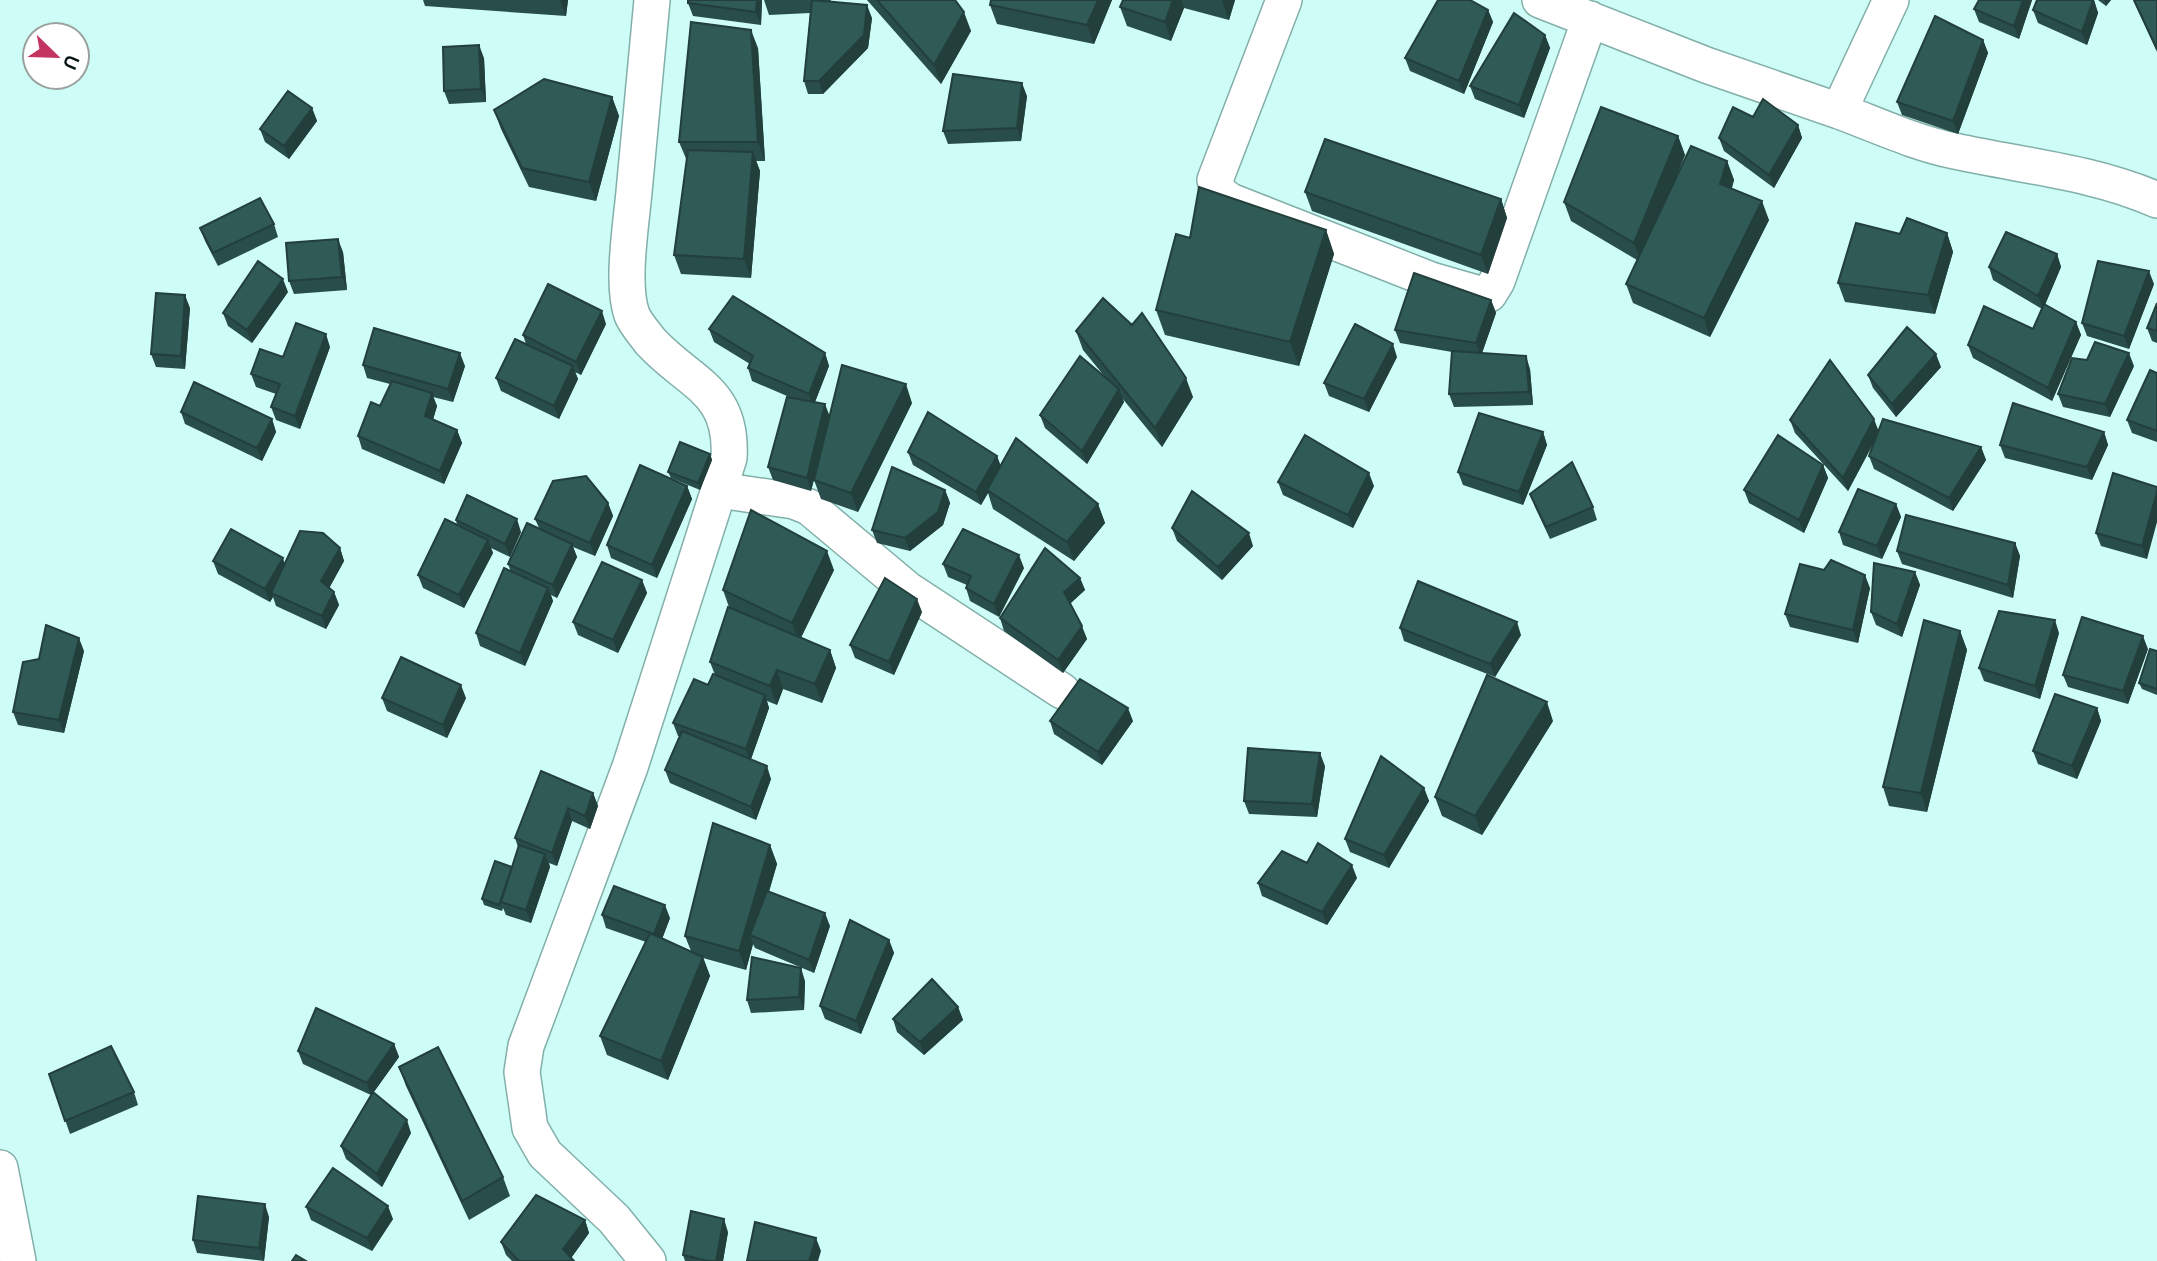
<svg xmlns="http://www.w3.org/2000/svg" width="2157" height="1261" font-family="Cabin,sans-serif">
<style>
.lines{fill:none;stroke-linecap:round;stroke-linejoin:round}
.minor-casing{stroke:#83afaa;stroke-width:38}
.minor{stroke:#fff;stroke-width:35}
.wall{fill:#294d4a}
.shaded-wall{fill:#223f3c}
.building{fill:#305a56;stroke:#223f3c;stroke-width:2}
</style>
<rect width="100%" height="100%" fill="#cefdf7"/>
<g class="lines">
<!-- minor casing -->
<g class="minor-casing">
<path id="minor" d="M1284 0 1215 180 1219 193 1230 201 1431 280 1483 295 1489 294 1497 281 1590 19
M1540 0 1706 65 1839 111 1891 0
M1839 111C1877 125 1915 143 1955 151 2022 166 2094 172 2157 200
M719 490 794 501 809 507 907 589 1062 691
M0 1168 18 1261
M648 1261 614 1219 545 1154 530 1128 522 1072 526 1046 630 767 729 458C733 389 689 384 650 341 644 333 636 324 632 315 621 285 631 225 634 192 640 128 646 64 652 0"/>
</g>
<!-- minor -->
<use href="#minor" class="minor"/>
</g>
<!-- wall -->
<path class="wall" d="M423 0H568L566 16 425 6Z
M688 0H762L761 25 693 16 688 3Z
M764 0H831L830 2 872 18 868 48 823 94H808L804 81 810 13 769 15Z
M867 0H955L971 31 941 84Z
M991 0H1112L1094 44 997 24 990 5Z
M1123 0H1235L1229 20 1184 8 1171 41 1127 26 1120 7Z
M1979 0H2032L2019 39 1979 22 1974 9Z
M2094 0 2098 13 2087 45 2038 23 2033 10Z
M2098 0H2111L2106 6Z
M2133 0H2157V52Z
M1488 10 1493 22 1464 94 1410 71 1405 58Z
M1545 35 1550 48 1524 118 1475 99 1470 86Z
M1983 40 1988 53 1958 134 1902 115 1897 102Z
M758 48 765 161H756L760 171 751 278 681 274 674 255 687 161 679 142Z
M484 58 486 102 449 104 444 91Z
M1027 96 1021 141 948 144 943 131Z
M612 97 619 116 596 201 529 187 501 129 494 110Z
M312 108 317 121 289 159 265 142 260 129Z
M1753 117 1798 125 1802 138 1774 188 1724 151 1719 138Z
M1678 136 1685 155 1673 184 1727 161 1734 180 1732 188 1769 220 1710 337 1633 303 1626 284 1637 260 1571 221 1564 202Z
M1305 192 1501 199 1507 218 1488 274 1312 211Z
M274 224 278 237 218 266 205 241 200 228Z
M1326 230 1334 254 1299 366 1165 335 1156 310 1190 238Z
M1947 233 1953 252 1935 314 1845 302 1838 283 1900 234Z
M343 252 347 290 294 294 289 281Z
M2057 254 2061 267 2045 305 2076 322 2081 335 2052 401 1973 358 1968 345 2033 329 2042 309 1993 280 1989 267Z
M2154 284 2129 349 2087 336 2082 323Z
M288 292 252 343 228 326 223 313Z
M1491 300 1496 313 1482 353 1530 369 1533 405 1454 407 1449 394 1452 352 1400 343 1395 330Z
M2157 303V343L2152 341 2147 328Z
M190 308 185 369 156 367 151 354Z
M606 324 581 375 575 372 578 379 559 419 501 391 496 378 526 344 523 335Z
M709 329 825 353 829 366 815 402 830 416 912 403 858 512 821 499 814 480 825 438 811 491 773 480 768 467 794 399 752 381 748 368 750 364 714 342Z
M1076 331 1193 397 1162 447 1122 398 1124 402 1087 464 1045 428 1040 415 1105 377 1083 350Z
M330 347 300 429 276 420 271 407 276 394 256 387 251 374 283 357Z
M1397 357 1369 412 1329 396 1324 383Z
M363 365 465 366 453 402 433 397 437 406 433 420 457 430 462 443 444 484 362 449 358 436 380 406 390 384 367 378Z
M2134 366 2110 417 2063 407 2058 394Z
M1941 367 1896 417 1873 388 1868 375Z
M2157 373V442L2132 433 2127 420Z
M181 412 272 419 276 432 262 461 185 424Z
M1790 420 1879 431 1981 447 1986 460 1953 511 1874 469 1869 456 1877 437 1848 491 1795 433Z
M1543 432 1547 445 1523 505 1463 485 1458 472Z
M2104 432 2108 445 2092 480 2005 458 2000 445Z
M908 452 997 456 1000 465 1098 504 1105 523 1074 561 993 509 988 493 981 505 913 465Z
M710 454 712 460 700 490 671 478 668 472Z
M1823 465 1828 478 1804 533 1749 503 1744 490Z
M1278 482 1374 486 1353 528 1283 495Z
M687 486 692 499 657 578 611 558 607 545Z
M2157 487 2147 559 2101 546 2096 533Z
M945 490 950 503 943 525 910 551 877 543 872 530Z
M1530 494 1593 507 1597 520 1550 539 1535 507Z
M608 503 613 516 595 556 573 547 577 557 557 598 551 595 553 601 525 666 480 646 476 633 511 572 508 564 539 528 535 519Z
M1896 504 1901 517 1882 559 1843 545 1839 532Z
M456 520 521 532 510 557 491 548 493 553 464 608 423 588 418 575 457 525Z
M1172 528 1253 546 1222 580 1177 541Z
M2015 543 2020 556 2013 598 1902 564 1897 551Z
M340 548 344 561 329 588 334 592 339 605 326 629 276 606 273 597 270 602 218 574 213 561 285 563Z
M943 564 1024 568 999 617 970 601 966 588 967 585 948 577Z
M834 570 801 637 830 650 836 668 822 703 783 689 777 705 767 701 769 708 751 759 771 779 756 820 670 783 665 770 680 736H678L673 723 708 685 715 675 710 662 729 607 723 590Z
M1915 572 1920 585 1902 637 1876 625 1871 612Z
M1080 578 1085 590 1070 604 1087 639 1063 673 1004 631 1000 618Z
M642 580 647 593 618 653 578 635 573 622Z
M1870 588 1858 643 1790 627 1785 614Z
M922 612 894 675 855 658 850 645Z
M1400 628 1521 635 1495 677 1404 641Z
M1960 631 1967 650 1927 812 1889 806 1883 787Z
M2059 633 2040 699 1984 681 1979 668Z
M2148 649 2128 704 2068 687 2063 675Z
M84 651 64 733 18 725 13 712Z
M2157 651V695L2142 689 2139 683Z
M382 698H466L447 738 387 711Z
M2097 708 2101 721 2077 779 2038 764 2033 751Z
M1050 721H1133L1102 765 1054 734Z
M1553 721 1482 835 1442 816 1435 797Z
M1325 766 1317 817 1249 814 1244 801Z
M1424 788 1429 801 1389 868 1350 852 1345 839Z
M593 793 598 806 590 829 572 821 557 866 549 863 550 867 531 923 506 915 503 908 502 911 484 905 482 899 512 867 518 847 515 838Z
M770 845 777 864 769 892 830 926 814 973 755 948 753 944 746 970 703 958 710 976 668 1080 607 1055 600 1036 646 942 606 928 602 915 670 918 662 939 691 951 685 936Z
M1307 863 1357 878 1327 925 1262 896 1258 883Z
M889 940 894 953 861 1034 825 1019 820 1006Z
M805 981 804 1010 751 1013 747 1000Z
M958 1007 963 1020 924 1055 897 1032 893 1019Z
M394 1044 399 1057 373 1093 411 1133 382 1187 346 1159 341 1146 371 1095 303 1064 298 1051Z
M399 1067 503 1177 510 1196 469 1220 406 1086Z
M49 1074 134 1092 138 1105 70 1134Z
M306 1207 393 1219 372 1251 311 1220Z
M269 1217 264 1261 197 1253 193 1240Z
M585 1220 589 1233 571 1258 574 1261H512L506 1255 501 1242Z
M728 1232 723 1261H685L683 1255Z"/>
<!-- shaded-wall -->
<path class="shaded-wall" d="M560 0H568L566 16Z
M757 0H762L761 25 756 12Z
M1098 0H1112L1094 44 1087 25Z
M1173 0H1181L1184 8 1171 41 1165 22Z
M1223 0H1235L1229 20 1222 1Z
M2023 0H2032L2019 39 2014 26Z
M2094 0 2098 13 2087 45 2082 32Z
M2104 0H2111L2106 6Z
M867 5 872 18 868 48 823 94 819 81Z
M1488 10 1493 22 1464 94 1459 81Z
M964 12 971 31 941 84 934 65Z
M751 30 758 48 765 161 758 142Z
M1545 35 1550 48 1524 118 1519 105Z
M1983 40 1988 53 1958 134 1953 121Z
M479 45 484 58 486 102 481 89Z
M1022 83 1027 96 1021 141 1017 128Z
M612 97 619 116 596 201 589 182Z
M312 108 317 121 289 159 284 146Z
M1798 125 1802 138 1774 188 1769 175Z
M1678 136 1685 155 1641 262 1634 243Z
M753 152 760 171 751 278 744 259Z
M1727 161 1734 180 1727 203 1720 184Z
M1501 199 1507 218 1488 274 1481 255Z
M1762 201 1769 220 1710 337 1704 318Z
M1326 230 1334 254 1299 366 1290 342Z
M1947 233 1953 252 1935 314 1928 295Z
M338 239 343 252 347 290 342 277Z
M2057 254 2061 267 2043 309 2038 296Z
M2149 271 2154 284 2129 349 2124 336Z
M283 279 288 292 252 343 247 330Z
M185 295 190 308 185 369 181 356Z
M1491 300 1496 313 1481 356 1476 343Z
M602 311 606 324 581 375 576 362Z
M2076 322 2081 335 2052 401 2048 388Z
M326 334 330 347 300 429 295 416Z
M1393 344 1397 357 1369 412 1364 399Z
M460 353 465 366 453 402 448 389Z
M825 353 829 366 813 407 809 394Z
M2129 353 2134 366 2110 417 2105 404Z
M1936 354 1941 367 1896 417 1892 404Z
M1526 356 1530 369 1533 405 1529 392Z
M573 366 578 379 559 419 554 406Z
M1186 378 1193 397 1162 447 1155 428Z
M906 384 912 403 858 512 851 493Z
M1119 389 1124 402 1087 464 1082 451Z
M432 393 437 406 430 429 425 416Z
M825 404 830 417 811 491 807 478Z
M272 419 276 432 262 461 257 448Z
M1874 419 1879 432 1848 491 1843 478Z
M457 430 462 443 444 484 440 471Z
M1543 432 1547 445 1523 505 1519 492Z
M2104 432 2108 445 2092 480 2087 467Z
M1981 447 1986 460 1953 511 1949 498Z
M710 454 712 460 700 490 698 483Z
M997 456 1002 469 987 490 988 493 981 505 976 492Z
M1823 465 1828 478 1804 533 1799 520Z
M1369 473 1374 486 1353 528 1348 515Z
M687 486 692 499 657 578 652 565Z
M945 490 950 503 943 525 910 551 905 538Z
M2157 492V522L2147 559 2142 546Z
M608 503 613 516 595 556 590 543Z
M1098 504 1105 523 1074 561 1067 542Z
M1896 504 1901 517 1882 559 1877 546Z
M517 519 521 532 510 557 505 544Z
M1249 533 1253 546 1222 580 1218 567Z
M488 540 493 553 464 608 459 595Z
M2015 543 2020 556 2013 598 2008 585Z
M572 544 577 557 557 598 553 585Z
M340 548 344 561 326 594 321 581Z
M827 551 834 570 799 642 792 623Z
M1019 555 1024 568 999 617 994 604Z
M283 558 287 571 271 593 273 597 270 602 265 589Z
M1915 572 1920 585 1902 637 1897 624Z
M1865 575 1870 588 1858 643 1853 630Z
M1080 578 1085 590 1068 605 1064 592Z
M642 580 647 593 618 653 613 640Z
M548 588 553 601 525 666 520 653Z
M334 592 339 605 326 629 322 616Z
M917 599 922 612 894 675 889 662Z
M2055 620 2059 633 2040 699 2035 686Z
M1517 622 1521 635 1495 677 1490 664Z
M1082 626 1087 639 1063 673 1058 660Z
M1960 631 1967 650 1927 812 1921 793Z
M2143 636 2148 649 2128 704 2123 691Z
M79 638 84 651 64 733 59 720Z
M830 650 836 668 822 703 815 684Z
M777 670 783 689 777 705 770 686Z
M461 685 466 698 447 738 443 725Z
M765 695 769 708 750 762 746 749Z
M1547 702 1553 721 1482 835 1475 816Z
M1128 708 1133 721 1102 765 1098 752Z
M2097 708 2101 721 2077 779 2072 766Z
M1320 753 1325 766 1317 817 1312 804Z
M767 766 771 779 756 820 751 807Z
M1424 788 1429 801 1389 868 1384 855Z
M593 793 598 806 590 829 585 816Z
M568 808 572 821 557 866 552 853Z
M770 845 777 864 755 937 750 935 753 944 746 970 739 951Z
M545 854 550 867 531 923 526 910Z
M1352 865 1357 878 1327 925 1322 912Z
M665 905 670 918 659 947 654 934Z
M825 913 830 926 814 973 809 960Z
M889 940 894 953 861 1034 856 1021Z
M703 957 710 976 668 1080 661 1061Z
M801 968 805 981 804 1010 799 997Z
M958 1007 963 1020 924 1055 920 1042Z
M394 1044 399 1057 371 1096 367 1083Z
M407 1120 411 1133 382 1187 377 1174Z
M265 1204 269 1217 264 1261 259 1248Z
M388 1206 393 1219 372 1251 367 1238Z
M724 1219 728 1232 723 1261H716Z
M585 1220 589 1233 569 1261 563 1249Z
M816 1238 821 1251 818 1261H809Z"/>
<!-- building -->
<path class="building" d="M688 0H757L756 12 688 3Z
M812 0 867 5 864 35 819 81H804Z
M877 0H955L964 12 934 65Z
M991 0H1098L1087 25 990 5Z
M1123 0H1173L1165 22 1120 7Z
M1438 0H1470L1488 10 1459 81 1405 58Z
M1979 0H2023L2014 26 1974 9Z
M2037 0H2093L2082 32 2033 10Z
M2134 0H2157V49Z
M1514 13 1545 35 1519 105 1470 86Z
M1935 16 1983 40 1953 121 1897 102Z
M691 22 751 30 758 142H679Z
M479 45 481 89 444 91 443 47Z
M953 74 1022 83 1017 128 943 131Z
M544 79 612 97 589 182 522 168 494 110Z
M288 91 312 108 284 146 260 129Z
M1763 99 1798 125 1769 175 1719 138 1733 107 1753 117Z
M1601 107 1678 136 1634 243 1564 202Z
M1325 139 1501 199 1481 255 1305 192Z
M1691 146 1727 161 1720 184 1762 201 1704 318 1626 284Z
M688 150 753 152 744 259 674 255Z
M1199 187 1326 230 1290 342 1156 310 1176 234 1190 238Z
M260 198 274 224 213 253 200 228Z
M1907 218 1947 233 1928 295 1838 283 1856 223 1900 234Z
M2006 232 2057 254 2038 296 1989 267Z
M338 239 342 277 289 281 286 243Z
M258 261 283 279 247 330 223 313Z
M2098 261 2149 271 2124 336 2082 323Z
M1414 273 1491 300 1476 343 1395 330Z
M548 284 602 311 576 362 523 335Z
M156 293 185 295 181 356 151 354Z
M733 296 825 353 809 394 748 368 753 356 709 329Z
M1103 298 1132 325 1142 313 1186 378 1155 428 1076 331Z
M2157 303V331L2147 328Z
M2044 304 2076 322 2048 388 1968 345 1984 306 2033 329Z
M296 323 326 334 295 416 271 407 280 384 251 374 260 349 283 357Z
M1355 324 1393 344 1364 399 1324 383Z
M1907 327 1936 354 1892 404 1868 375Z
M374 328 460 353 448 389 363 365Z
M515 339 573 366 554 406 496 378Z
M2095 342 2129 353 2105 404 2058 394 2072 358 2087 360Z
M1452 351 1526 356 1529 392 1449 394Z
M1080 356 1119 389 1082 451 1040 415Z
M1830 360 1874 419 1843 478 1790 420Z
M842 365 906 384 851 493 814 480Z
M2150 370 2157 373V431L2127 420Z
M392 381 432 393 425 416 457 430 440 471 358 436 371 402 380 406Z
M194 382 272 419 257 448 181 412Z
M787 397 825 404 807 478 768 467Z
M2013 403 2104 432 2087 467 2000 445Z
M928 412 997 456 976 492 908 452Z
M1479 413 1543 432 1519 492 1458 472Z
M1883 419 1981 447 1949 498 1869 456Z
M1305 435 1369 473 1348 515 1278 482Z
M1778 435 1823 465 1799 520 1744 490Z
M1016 438 1098 504 1067 542 987 490Z
M680 442 710 454 698 483 668 472Z
M1572 462 1593 507 1546 527 1530 494Z
M640 465 687 486 652 565 607 545Z
M892 467 945 490 938 512 905 538 872 530Z
M2113 473 2157 487V492L2142 546 2096 533Z
M586 476 608 503 590 543 535 519 553 481Z
M1858 489 1896 504 1877 546 1839 532Z
M1192 491 1249 533 1218 567 1172 528Z
M467 495 517 519 505 544 456 520Z
M751 510 827 551 792 623 723 590Z
M1906 515 2015 543 2008 585 1897 551Z
M445 519 488 540 459 595 418 575Z
M527 523 572 544 553 585 508 564Z
M231 529 283 558 265 589 213 561Z
M963 529 1019 555 994 604 966 588 971 576 943 564Z
M300 531 323 533 340 548 321 581 334 592 322 616 271 593Z
M1045 548 1080 578 1064 592 1082 626 1058 660 1000 618Z
M1831 560 1865 575 1853 630 1785 614 1800 564 1824 570Z
M602 562 642 580 613 640 573 622Z
M1874 563 1915 572 1897 624 1871 612Z
M504 568 548 588 520 653 476 633Z
M885 578 917 599 889 662 850 645Z
M1418 581 1517 622 1490 664 1400 628Z
M728 607 830 650 815 684 777 670 770 686 710 662Z
M1999 611 2055 620 2035 686 1979 668Z
M2082 617 2143 636 2123 691 2063 675Z
M1924 620 1960 631 1921 793 1883 787Z
M46 625 79 638 59 720 13 712 23 662 39 659Z
M2150 649 2157 651V689L2139 683Z
M401 657 461 685 443 725 382 698Z
M713 674 765 695 746 749 673 723 694 679 708 685Z
M1487 675 1547 702 1475 816 1435 797Z
M1080 679 1128 708 1098 752 1050 721Z
M2055 694 2097 708 2072 766 2033 751Z
M682 731 767 766 751 807 665 770Z
M1248 748 1320 753 1312 804 1244 801Z
M1381 756 1424 788 1384 855 1345 839Z
M541 771 593 793 585 816 568 808 552 853 515 838Z
M713 823 770 845 739 951 685 936Z
M1318 843 1352 865 1322 912 1258 883 1282 851 1307 863Z
M519 845 545 854 526 910 501 902Z
M495 861 512 867 499 905 482 899Z
M614 886 665 905 654 934 602 915Z
M767 891 825 913 809 960 750 935Z
M850 920 889 940 856 1021 820 1006Z
M650 933 703 957 661 1061 600 1036Z
M752 957 801 968 799 997 747 1000Z
M932 979 958 1007 920 1042 893 1019Z
M316 1008 394 1044 367 1083 298 1051Z
M111 1046 134 1092 65 1121 49 1074Z
M438 1047 503 1177 462 1201 399 1067Z
M373 1092 407 1120 377 1174 341 1146Z
M333 1168 388 1206 367 1238 306 1207Z
M536 1195 585 1220 563 1249 574 1261H519L501 1242Z
M198 1196 265 1204 259 1248 193 1240Z
M691 1211 724 1219 716 1261H708L683 1255Z
M755 1222 816 1238 809 1261H747Z
M296 1255 306 1261H292Z"/>
<!-- north arrow -->
<g transform="translate(56 56) rotate(113)"><circle r="33" fill="#ffffff" stroke="#9aa1a0" stroke-width="2"/>
<path d="M0-5L12 26L0 18L-12 26Z" fill="#c3345f"/>
<text y="-10" font-size="19" font-weight="bold" text-anchor="middle" fill="#031311">U</text>
</g>
</svg>
